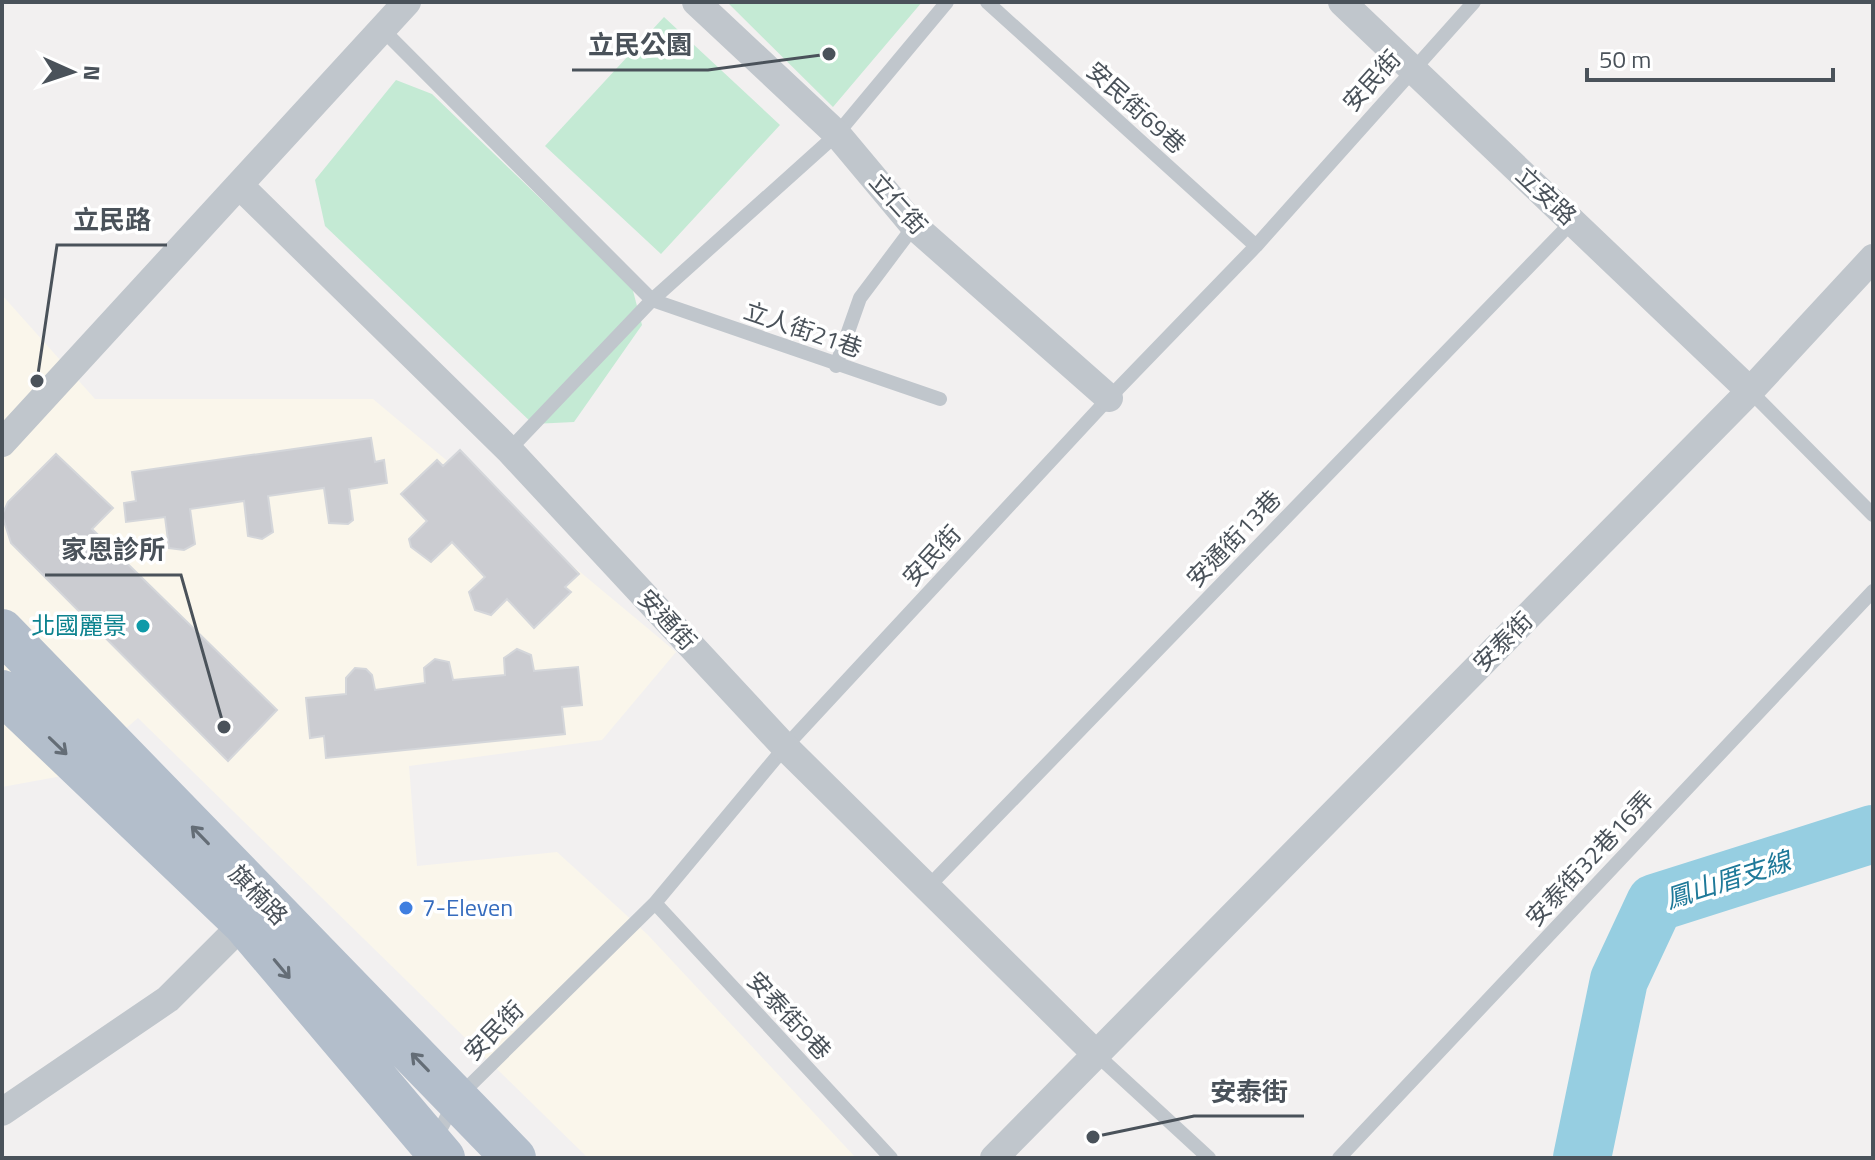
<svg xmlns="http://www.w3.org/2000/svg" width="1875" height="1160" font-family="'Titillium Web','Noto Sans TC',sans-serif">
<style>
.commercial{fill:#faf6eb}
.green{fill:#c4ead4}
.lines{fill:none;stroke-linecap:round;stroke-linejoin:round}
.river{stroke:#96cee1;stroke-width:58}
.building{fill:#cbccd1;stroke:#d4d6da;stroke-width:2}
.lane{stroke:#c0c6cc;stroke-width:14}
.street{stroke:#c0c6cc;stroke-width:28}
.primary{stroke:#b3becb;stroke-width:44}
.oneway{stroke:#646d76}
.culture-dot{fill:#0f9aa8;stroke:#fff;stroke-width:3}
.shop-dot{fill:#3f7fe0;stroke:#fff;stroke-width:3}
.labels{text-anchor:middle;stroke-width:7;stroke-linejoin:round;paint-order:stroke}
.street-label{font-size:24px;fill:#4a525a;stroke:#fff}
.culture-label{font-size:24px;fill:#0d838f;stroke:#fff;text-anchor:end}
.shop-label{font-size:24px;fill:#366cbe;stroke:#fff;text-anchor:start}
.water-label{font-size:26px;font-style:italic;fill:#1e7999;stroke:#fff}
.leader{fill:none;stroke:#4a525a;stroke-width:3}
.callout-dot{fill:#4a525a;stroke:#fff;stroke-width:3}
.callout-label{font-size:26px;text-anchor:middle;font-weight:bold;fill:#4a525a;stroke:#fff;stroke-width:7;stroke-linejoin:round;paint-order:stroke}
</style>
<rect width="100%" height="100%" fill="#f2f0f0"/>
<!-- commercial -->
<path class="commercial" d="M2 295 95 399H373L676 652 602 740 409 766 417 866 557 852 647 934 856 1158H588L138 718 73 774 2 787Z"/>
<!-- green -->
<path class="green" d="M727 2H922L833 107Z
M664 17 780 125 661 254 545 146Z
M396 80 432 94 632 287 642 325 574 422 533 424 325 226 315 180Z"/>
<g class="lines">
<!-- river -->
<path class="river" d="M1582 1158 1619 980 1655 903 1873 834"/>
</g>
<!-- building -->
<path class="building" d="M371 438 375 462 384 460 387 483 349 489 353 520 348 524 329 523 324 488 268 496 273 532 262 539 248 536 244 501 190 509 195 544 184 550 169 548 165 517 126 522 124 503 136 501 132 472Z
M460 450 579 574 565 587 571 592 534 628 507 599 491 615 475 610 469 592 485 577 452 542 431 562 411 547 409 539 427 521 401 494 437 460 443 466Z
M56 454 113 508 92 529 277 710 228 761 11 543 2 515 8 502Z
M517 649 531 655 534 671 578 667 582 705 562 707 565 734 326 758 324 736 310 738 306 698 346 694V678L355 668 366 669 372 675 375 690 425 683 424 668 435 659 449 662 453 680 505 675 504 658Z"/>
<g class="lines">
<!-- lane -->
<path class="lane" d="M987 2 1256 246
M382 29 652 300 940 399
M836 366 860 298 914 226
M1750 391 1873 515
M509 450 652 300 837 134 947 2
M927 888 1573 221
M655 903 891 1158
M1096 1054 1209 1158
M435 1140 456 1099 655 903 785 747 1109 398 1256 246 1474 2
M1339 1158 1873 591"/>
<!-- street -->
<path class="street" d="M696 2 837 134 914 226 1109 398
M1342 2 1750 391
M239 185 509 450 785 747 1096 1054
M2 443 407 2
M2 1112 168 999 244 923
M994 1158 1750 391 1873 258"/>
<!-- primary -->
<path class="primary" d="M2 631 514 1158
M2 692 244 923 443 1158"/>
</g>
<!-- one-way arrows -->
<defs><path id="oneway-shaft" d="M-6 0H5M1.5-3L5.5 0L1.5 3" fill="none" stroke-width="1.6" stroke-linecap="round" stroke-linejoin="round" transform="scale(2)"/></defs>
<g class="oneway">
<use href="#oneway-shaft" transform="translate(58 746) rotate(44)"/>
<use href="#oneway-shaft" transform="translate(200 835) rotate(-134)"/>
<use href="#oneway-shaft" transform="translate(282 969) rotate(50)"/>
<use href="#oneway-shaft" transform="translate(420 1062) rotate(-134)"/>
</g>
<!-- markers -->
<circle class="culture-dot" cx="143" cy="626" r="8"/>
<circle class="shop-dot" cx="406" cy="908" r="8"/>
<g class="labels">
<!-- street labels -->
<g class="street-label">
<text transform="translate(1372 81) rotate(-48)" y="8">安民街</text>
<text transform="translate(1136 108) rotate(42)" y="8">安民街69巷</text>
<text transform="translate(1546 196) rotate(43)" y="8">立安路</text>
<text transform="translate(898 204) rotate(48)" y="8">立仁街</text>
<text transform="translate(803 330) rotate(19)" y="8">立人街21巷</text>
<text transform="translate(1234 539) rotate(-46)" y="8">安通街13巷</text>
<text transform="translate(932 556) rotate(-47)" y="8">安民街</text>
<text transform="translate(667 620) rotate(47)" y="8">安通街</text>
<text transform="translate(1503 642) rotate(-45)" y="8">安泰街</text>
<text transform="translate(1590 859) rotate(-47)" y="8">安泰街32巷16弄</text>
<text transform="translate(258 895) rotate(46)" y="8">旗楠路</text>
<text transform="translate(789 1016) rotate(47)" y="8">安泰街9巷</text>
<text transform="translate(494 1031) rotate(-45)" y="8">安民街</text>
</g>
<!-- culture labels -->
<g class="culture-label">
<text x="127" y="634">北國麗景</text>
</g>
<!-- shop labels -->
<g class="shop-label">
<text x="422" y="916">7-Eleven</text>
</g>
<!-- water labels -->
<g class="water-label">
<text transform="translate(1728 880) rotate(-18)" y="9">鳳山厝支線</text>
</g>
</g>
<!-- callouts -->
<path class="leader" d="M829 54L708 70H572M37 381L57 245H167M224 727L181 575H45M1093 1137L1194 1116H1304"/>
<g class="callout-dot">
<circle cx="829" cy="54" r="8"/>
<circle cx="37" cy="381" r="8"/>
<circle cx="224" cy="727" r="8"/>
<circle cx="1093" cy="1137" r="8"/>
</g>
<g class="callout-label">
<text x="640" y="54">立民公園</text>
<text x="112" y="229">立民路</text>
<text x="113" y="559">家恩診所</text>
<text x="1249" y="1101">安泰街</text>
</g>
<!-- border -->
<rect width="1875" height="1160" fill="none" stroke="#4a525a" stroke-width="8"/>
<!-- north arrow -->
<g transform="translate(72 72) rotate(93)" stroke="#ffffff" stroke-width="6" paint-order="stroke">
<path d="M0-6L14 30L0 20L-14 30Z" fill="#4a525a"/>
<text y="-12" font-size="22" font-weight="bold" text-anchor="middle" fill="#4a525a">N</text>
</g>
<!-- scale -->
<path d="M1587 68v12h246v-12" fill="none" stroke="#4a525a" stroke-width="4"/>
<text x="1599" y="68" font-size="24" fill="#4a525a" stroke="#ffffff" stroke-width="6" paint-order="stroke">50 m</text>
</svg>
